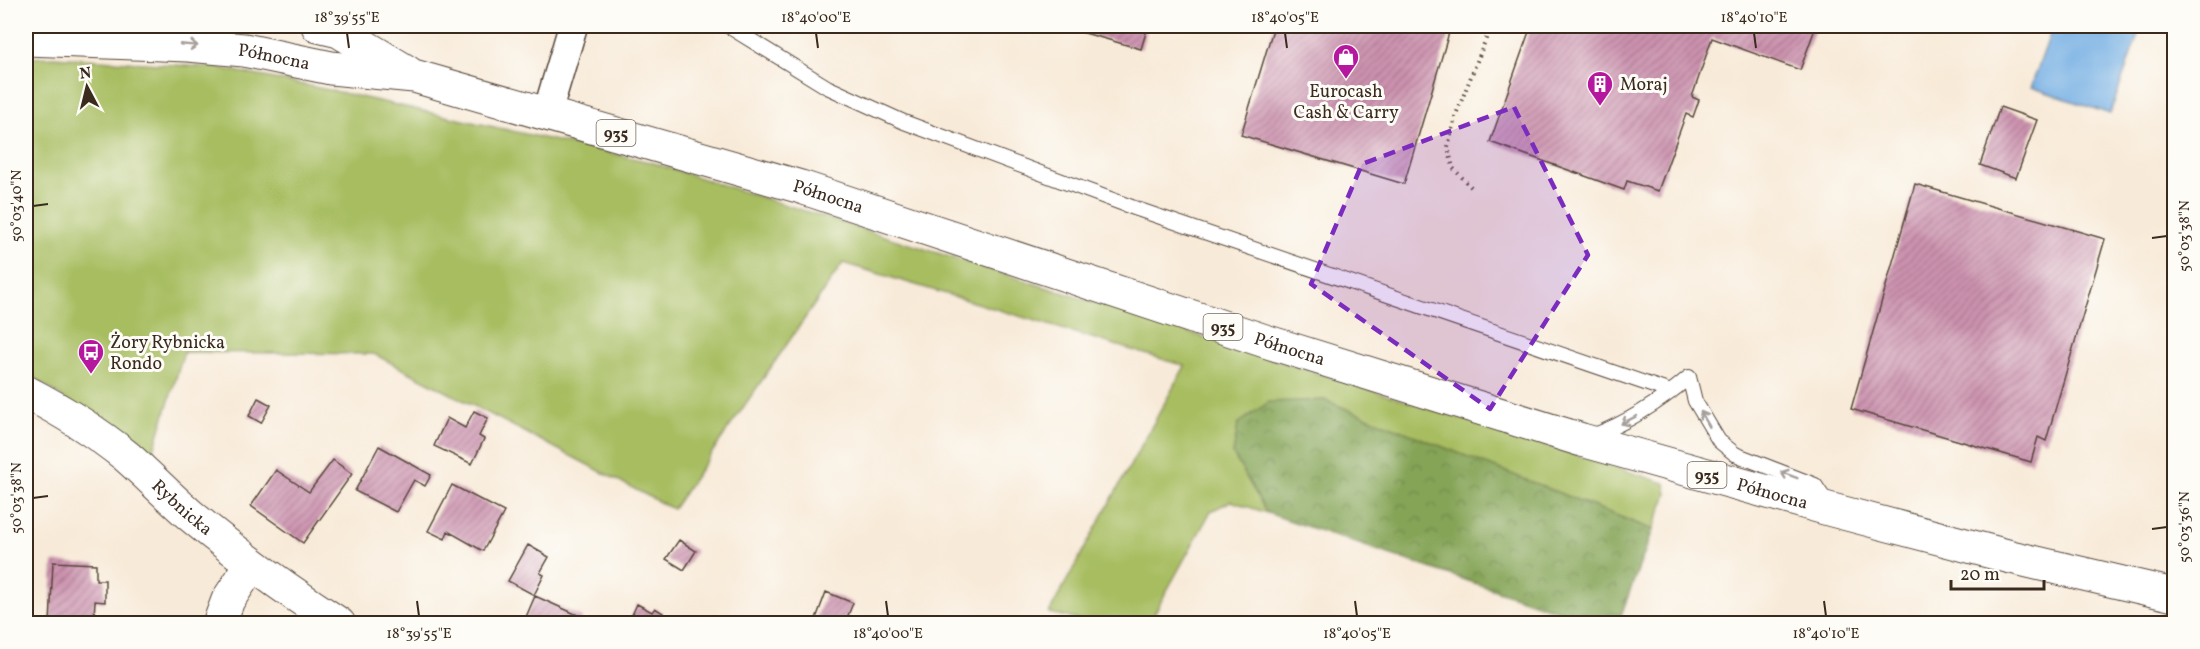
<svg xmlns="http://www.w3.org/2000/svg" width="2200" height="649" font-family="Vollkorn,serif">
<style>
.grass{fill:#a7bd61;stroke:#717440;stroke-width:1.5}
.forest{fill:url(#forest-crowns);stroke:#60673a;stroke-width:1.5}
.water{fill:#72ade3;stroke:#566c80;stroke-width:1.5}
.building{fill:url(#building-hatch)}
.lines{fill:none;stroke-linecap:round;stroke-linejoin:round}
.service-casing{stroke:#57473a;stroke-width:16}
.minor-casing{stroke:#57473a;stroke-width:31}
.tertiary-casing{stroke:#57473a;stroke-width:35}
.primary-casing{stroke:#57473a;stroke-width:35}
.path{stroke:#57473a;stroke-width:4;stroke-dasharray:1.5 4.5;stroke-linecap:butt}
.service{stroke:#fff;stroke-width:14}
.minor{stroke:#fff;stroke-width:28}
.tertiary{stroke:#fff;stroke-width:33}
.primary{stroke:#fff;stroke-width:33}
.oneway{stroke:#a79f9a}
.marked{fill:#7b2cbf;fill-opacity:0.2;stroke:#7b2cbf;stroke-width:4.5;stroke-dasharray:12 8;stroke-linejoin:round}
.ticks{fill:none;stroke:#3b2a1e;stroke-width:2}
.labels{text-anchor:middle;stroke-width:6;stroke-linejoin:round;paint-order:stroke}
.shield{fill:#fdfcf7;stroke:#75695f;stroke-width:1.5}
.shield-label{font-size:16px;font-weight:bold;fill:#3b2a1e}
.street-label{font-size:18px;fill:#3b2a1e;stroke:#fdfcf7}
.poi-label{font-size:18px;fill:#3b2a1e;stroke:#fdfcf7;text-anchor:start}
.neatline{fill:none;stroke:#3b2a1e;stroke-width:2}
.ticks-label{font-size:15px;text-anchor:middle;fill:#3b2a1e}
</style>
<defs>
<pattern id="forest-crowns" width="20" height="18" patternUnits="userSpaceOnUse" patternTransform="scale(1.5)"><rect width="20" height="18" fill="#85a457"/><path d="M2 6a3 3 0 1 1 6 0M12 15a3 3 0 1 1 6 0" fill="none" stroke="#6e8647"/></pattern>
<pattern id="building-hatch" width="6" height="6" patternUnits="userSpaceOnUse" patternTransform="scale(1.5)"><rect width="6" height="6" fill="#cc92af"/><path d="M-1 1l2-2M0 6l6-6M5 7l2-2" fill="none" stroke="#a7778e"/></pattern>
</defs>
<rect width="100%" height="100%" fill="#fdfcf7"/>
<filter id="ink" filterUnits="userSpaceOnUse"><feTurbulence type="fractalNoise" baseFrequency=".0167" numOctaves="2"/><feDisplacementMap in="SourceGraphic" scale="12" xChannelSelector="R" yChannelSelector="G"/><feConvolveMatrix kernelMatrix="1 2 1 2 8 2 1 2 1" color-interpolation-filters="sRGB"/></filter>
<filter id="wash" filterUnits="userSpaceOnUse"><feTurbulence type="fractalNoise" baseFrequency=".008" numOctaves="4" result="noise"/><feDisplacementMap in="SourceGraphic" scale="24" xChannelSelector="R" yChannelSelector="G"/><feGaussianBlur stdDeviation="1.35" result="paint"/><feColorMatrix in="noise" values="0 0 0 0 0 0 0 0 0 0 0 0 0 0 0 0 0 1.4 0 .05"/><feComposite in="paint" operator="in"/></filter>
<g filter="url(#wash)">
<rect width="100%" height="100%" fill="#f8ead8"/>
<!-- grass -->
<path class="grass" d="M53 57 220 68 334 91 650 162 1665 483 1667 494 1653 530 1324 400 1233 453 1267 513 1231 501 1211 511 1149 623H1092L1049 613 1185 366 843 263 673 509 374 354 184 352 151 459 26 372V58Z"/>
<!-- forest -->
<path class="forest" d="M1324 400 1653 530 1618 623H1593L1267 513 1233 454 1238 424 1269 402Z"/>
<!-- water -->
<path class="water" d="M2053 26H2141L2110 114 2031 87Z"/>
<g id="blocks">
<!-- building -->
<path class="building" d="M1060 26H1148L1141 49Z
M1274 26H1451L1404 184 1241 135Z
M1531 26H1816L1800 70 1712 38 1692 97 1699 100 1693 117 1686 114 1658 191 1627 181 1624 190 1490 142Z
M2000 107 2037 120 2016 178 1980 165Z
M1915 184 2105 239 2046 441 2038 437 2031 462 1851 409Z
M258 398 271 405 261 423 249 416Z
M474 411 488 418 479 436 484 439 472 464 434 446 447 418 465 428Z
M379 446 431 475 425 486 414 480 396 512 355 491Z
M333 460 352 474 303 543 251 506 276 470 309 492Z
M452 485 504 512 483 551 448 531 445 539 428 531Z
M679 540 696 551 684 570 666 559Z
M528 545 549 557 540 573 544 575 534 595 508 581Z
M53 562 96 564V580H105V602L95 601 94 616 80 615V624H50Z
M826 592 853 603 847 618 852 621 851 624H814Z
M535 596 582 617 580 624H523Z
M637 604 652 612 655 608 663 613 657 624H628Z"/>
</g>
</g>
<g filter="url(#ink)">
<use href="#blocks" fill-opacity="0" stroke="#57473a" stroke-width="1.5"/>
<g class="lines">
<!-- service casing -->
<g class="service-casing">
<path id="service" d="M728 26 827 87 904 122 1137 209 1671 392
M1592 436C1629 422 1659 403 1689 377L1695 401 1719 441 1735 454 1815 485 1827 503"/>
</g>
<!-- minor casing -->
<g class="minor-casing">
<path id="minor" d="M547 113 573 26"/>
</g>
<!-- tertiary casing -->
<g class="tertiary-casing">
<g id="tertiary">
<path id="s1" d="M26 392C61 410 95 431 126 456 148 475 168 496 190 515 238 555 287 590 339 624"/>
<path d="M219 624 228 600 252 564"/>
</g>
</g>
<!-- primary casing -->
<g class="primary-casing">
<g id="primary">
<path d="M318 26 339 31 407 72"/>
<path id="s2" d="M26 39 188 45 244 50 331 68 414 76 801 187 1265 341 1582 440 1832 510 2011 557 2174 595"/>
</g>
</g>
<!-- path -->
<path class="path" d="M1471 187 1453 168 1448 147 1455 117 1491 26"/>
<!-- service -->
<use href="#service" class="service"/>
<!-- minor -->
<use href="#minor" class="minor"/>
<!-- tertiary -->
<use href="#tertiary" class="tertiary"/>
<!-- primary -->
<use href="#primary" class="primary"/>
</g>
<!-- one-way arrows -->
<defs><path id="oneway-shaft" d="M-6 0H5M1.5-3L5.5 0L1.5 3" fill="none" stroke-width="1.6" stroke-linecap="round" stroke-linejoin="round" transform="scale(1.5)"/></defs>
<g class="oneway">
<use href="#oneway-shaft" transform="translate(189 45) rotate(5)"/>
<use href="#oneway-shaft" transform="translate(1705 419) rotate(-120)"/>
<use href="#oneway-shaft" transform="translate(1629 420) rotate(153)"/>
<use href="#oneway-shaft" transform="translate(1789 475) rotate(-159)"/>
</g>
</g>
<!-- marked area -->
<path class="marked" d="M1514 107 1588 255 1490 409 1311 284 1362 164Z"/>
<!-- ticks -->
<path class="ticks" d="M347 33 349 48M816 33 818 48M1285 33 1287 48M1754 33 1756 48M33 206 48 204M2152 238 2167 236M33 498 48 496M2152 529 2167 527M417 601 419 616M886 601 888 616M1355 601 1357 616M1824 601 1826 616"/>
<!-- icons -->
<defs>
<g id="shop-pin" transform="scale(1.35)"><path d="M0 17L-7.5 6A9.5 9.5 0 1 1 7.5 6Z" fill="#b5179e" stroke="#fdfcf7"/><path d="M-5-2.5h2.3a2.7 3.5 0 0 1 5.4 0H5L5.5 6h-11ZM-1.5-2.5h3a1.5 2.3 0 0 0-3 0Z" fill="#fff"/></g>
<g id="building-pin" transform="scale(1.35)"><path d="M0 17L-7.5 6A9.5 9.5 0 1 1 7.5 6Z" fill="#b5179e" stroke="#fdfcf7"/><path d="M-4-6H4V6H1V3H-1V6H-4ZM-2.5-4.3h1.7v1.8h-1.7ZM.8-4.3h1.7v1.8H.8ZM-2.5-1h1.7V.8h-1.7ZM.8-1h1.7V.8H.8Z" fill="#fff"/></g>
<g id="bus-pin" transform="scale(1.35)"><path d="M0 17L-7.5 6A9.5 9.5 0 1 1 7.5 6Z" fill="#b5179e" stroke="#fdfcf7"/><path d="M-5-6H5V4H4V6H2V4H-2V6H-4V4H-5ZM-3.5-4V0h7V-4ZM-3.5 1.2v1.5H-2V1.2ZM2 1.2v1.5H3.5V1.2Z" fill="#fff"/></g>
</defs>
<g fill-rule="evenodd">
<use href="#shop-pin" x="1346" y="57"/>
<use href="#building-pin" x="1600" y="84"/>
<use href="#bus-pin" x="91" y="352"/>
</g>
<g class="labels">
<!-- shield labels -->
<g class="shield">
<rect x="596.5" y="120" width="39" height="26" rx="4.5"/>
<rect x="1203.5" y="314" width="39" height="26" rx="4.5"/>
<rect x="1687.5" y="462" width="39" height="26" rx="4.5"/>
</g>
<g class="shield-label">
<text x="616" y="139">935</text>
<text x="1223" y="333">935</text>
<text x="1707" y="481">935</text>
</g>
<!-- street labels -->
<g class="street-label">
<text dy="6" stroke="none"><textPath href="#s2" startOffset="249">Północna</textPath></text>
<text dy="6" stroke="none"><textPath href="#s2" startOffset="822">Północna</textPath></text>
<text dy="6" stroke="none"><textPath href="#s2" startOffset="1308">Północna</textPath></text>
<text dy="6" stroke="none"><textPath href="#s2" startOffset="1812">Północna</textPath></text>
<text dy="6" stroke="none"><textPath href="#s1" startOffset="195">Rybnicka</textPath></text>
</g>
<!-- poi labels -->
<g class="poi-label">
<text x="1620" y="90">Moraj</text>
<text x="1346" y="97" text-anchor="middle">Eurocash<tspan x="1346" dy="21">Cash &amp; Carry</tspan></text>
<text x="110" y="348">Żory Rybnicka<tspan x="110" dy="21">Rondo</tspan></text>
</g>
</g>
<!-- margin -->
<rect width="2200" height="649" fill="none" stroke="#fdfcf7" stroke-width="66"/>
<!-- north arrow -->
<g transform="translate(87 87) rotate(353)" stroke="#fdfcf7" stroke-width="4.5" paint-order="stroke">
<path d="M0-4.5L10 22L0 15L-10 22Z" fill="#3b2a1e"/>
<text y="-9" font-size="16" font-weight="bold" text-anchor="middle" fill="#3b2a1e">N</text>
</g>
<!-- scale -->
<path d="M1951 580v9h93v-9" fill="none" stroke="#3b2a1e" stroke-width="3"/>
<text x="1960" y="580" font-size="18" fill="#3b2a1e" stroke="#fdfcf7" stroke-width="4.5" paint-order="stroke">20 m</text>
<rect x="33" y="33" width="2134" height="583" class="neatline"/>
<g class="ticks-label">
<text x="347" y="22">18°39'55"E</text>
<text x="816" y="22">18°40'00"E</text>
<text x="1285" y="22">18°40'05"E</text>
<text x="1754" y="22">18°40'10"E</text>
<text transform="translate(16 206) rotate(-90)" y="5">50°03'40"N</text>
<text transform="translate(2184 236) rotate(-90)" y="5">50°03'38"N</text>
<text transform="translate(16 498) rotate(-90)" y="5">50°03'38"N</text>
<text transform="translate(2184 527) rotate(-90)" y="5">50°03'36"N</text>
<text x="419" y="638">18°39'55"E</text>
<text x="888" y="638">18°40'00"E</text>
<text x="1357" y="638">18°40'05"E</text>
<text x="1826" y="638">18°40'10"E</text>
</g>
</svg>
